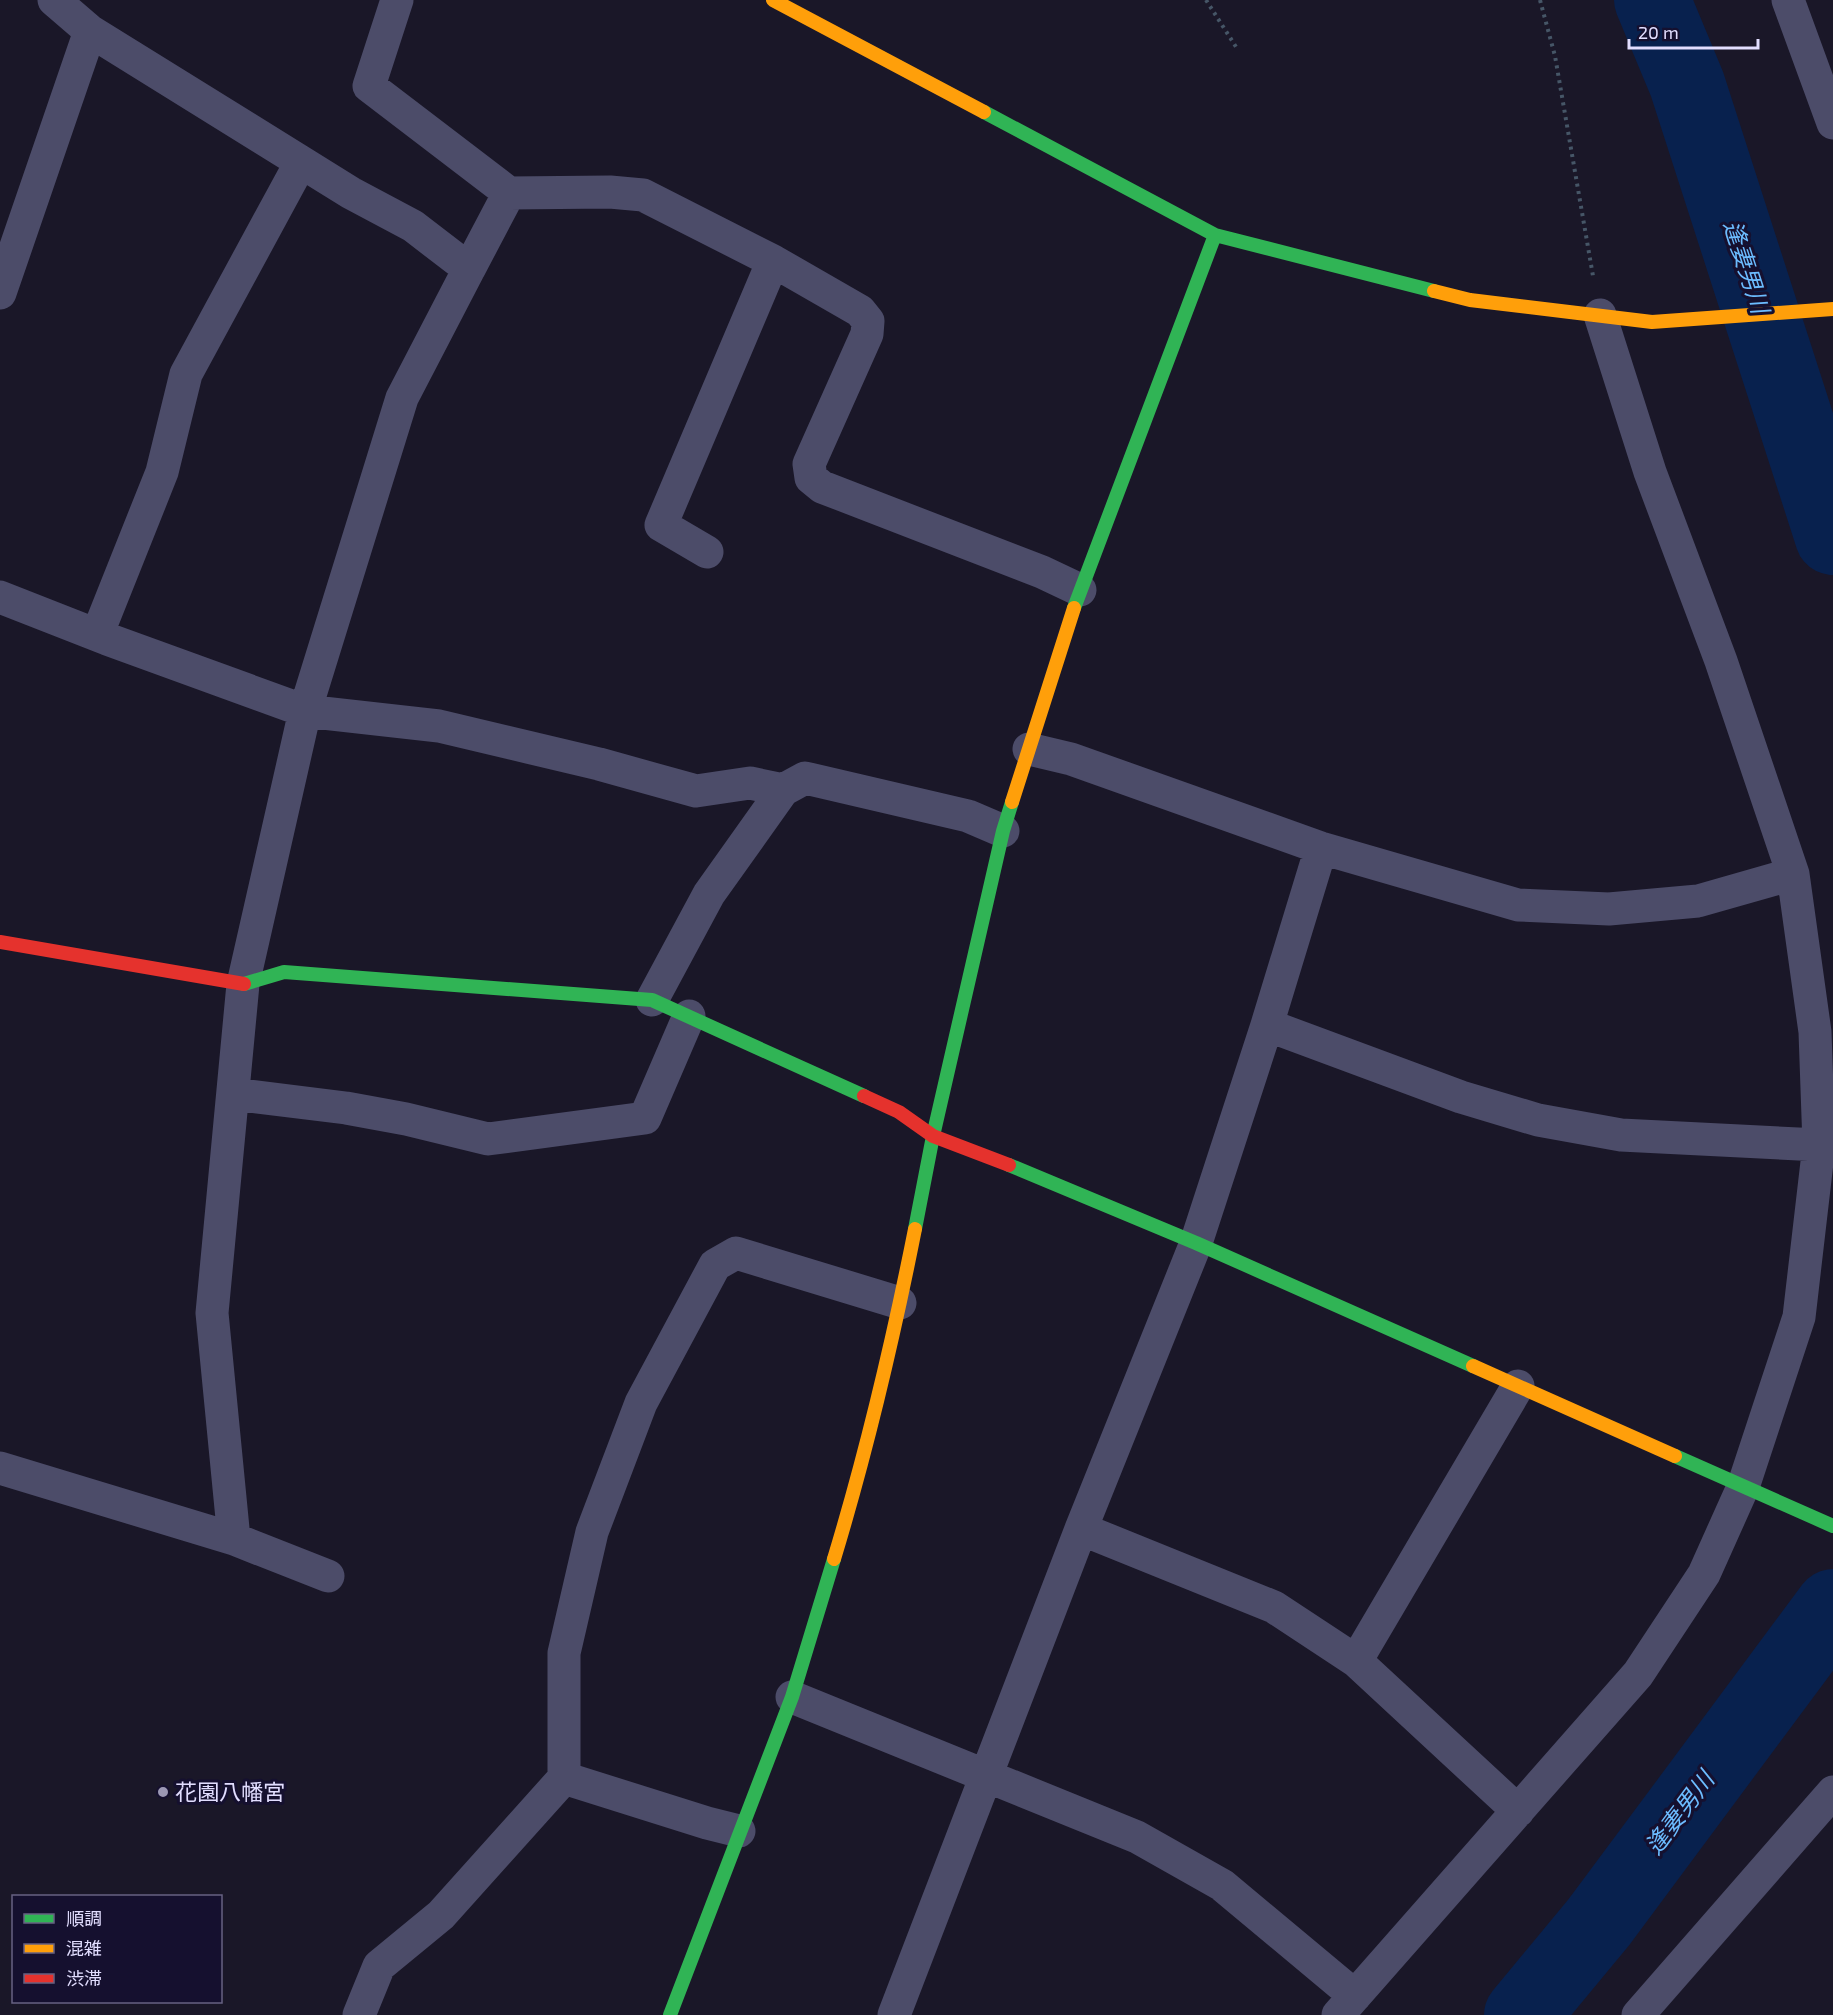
<svg xmlns="http://www.w3.org/2000/svg" width="1833" height="2015" font-family="'Exo 2','Noto Sans JP',sans-serif">
<style>
.lines{fill:none;stroke-linecap:round;stroke-linejoin:round}
.river{stroke:#08214e;stroke-width:76}
.path{stroke:#465667;stroke-width:4;stroke-dasharray:3 4.5;stroke-linecap:butt}
.street{stroke:#4c4c69;stroke-width:33}
.fast{stroke:#30b455;stroke-width:14}
.slow{stroke:#ff9f0a;stroke-width:14}
.jam{stroke:#e5322d;stroke-width:14}
.poi-dot{fill:#9c98b4;stroke:#15102f;stroke-width:2}
.labels{text-anchor:middle;stroke-width:6;stroke-linejoin:round;paint-order:stroke}
.poi-label{font-size:22px;fill:#e2deff;stroke:#15102f;text-anchor:start}
.water-label{font-size:24px;font-style:italic;fill:#6cbcff;stroke:#15102f}
</style>
<rect width="100%" height="100%" fill="#1a1728"/>
<g class="lines">
<!-- river -->
<path class="river" d="M1652 0 1687 84 1833 537
M1522 2015 1599 1922 1833 1607"/>
<!-- path -->
<path class="path" d="M1206 0 1238 50
M1540 0 1555 56 1593 276"/>
<!-- street -->
<path class="street" d="M54 0 90 31 351 193 413 226 469 269 402 398 305 711 243 984 212 1313 234 1539 328 1576
M397 0 369 86 509 193 610 192 643 195 773 261 860 311 868 321 867 334 809 464 811 478 822 487 1042 572 1080 590
M1788 0 1833 123
M469 269 509 193
M0 293 90 31
M707 552 661 525 773 261
M0 597 107 639 305 711 439 726 599 764 696 791 750 783 783 790
M97 635 162 472 186 374 301 162
M1029 749 1071 759 1321 848 1518 905 1609 909 1698 901 1793 874
M652 1000 709 894 783 790 805 778 968 816 1003 831
M1267 1025 1461 1097 1538 1120 1621 1135 1819 1145
M233 1094 346 1108 406 1119 488 1139 645 1118 689 1016
M0 1468 234 1539
M1081 1529 1274 1607 1356 1661 1518 1811
M1356 1661 1518 1386
M792 1697 1137 1837 1222 1885 1355 1996
M564 1778 707 1823 739 1831
M359 2015 379 1966 441 1915 564 1778V1653L592 1532 641 1403 715 1265 736 1253 900 1303
M894 2015 1081 1529 1196 1243 1267 1025 1321 848
M1338 2015 1638 1674 1704 1574 1743 1487 1799 1317 1819 1145 1815 1032 1793 874 1721 661 1650 472 1600 315
M1638 2015 1833 1792"/>
<!-- fast -->
<path class="fast" d="M984 112 1215 235 1434 291
M1074 608 1215 235
M244 984 284 972 652 1000 864 1096
M1009 1165 1196 1243 1473 1366
M915 1229 933 1136 1003 831 1012 802
M1675 1456 1833 1526
M670 2015 792 1697 834 1559"/>
<!-- slow -->
<path class="slow" d="M773 0 984 112
M1434 291 1470 300 1652 322 1833 309
M1012 802 1074 608
M1473 1366 1675 1456
M834 1559C867 1450 893 1340 915 1229"/>
<!-- jam -->
<path class="jam" d="M0 942 244 984
M864 1096 899 1112 933 1136 1009 1165"/>
</g>
<!-- markers -->
<circle class="poi-dot" cx="163" cy="1792" r="6"/>
<g class="labels">
<!-- poi labels -->
<g class="poi-label">
<text x="175" y="1800">花園八幡宮</text>
</g>
<!-- water labels -->
<g class="water-label">
<text transform="translate(1746 267) rotate(72)" y="8">逢妻男川</text>
<text transform="translate(1680 1813) rotate(-53)" y="8">逢妻男川</text>
</g>
</g>
<!-- legend -->
<rect x="12" y="1895" width="210" height="108" fill="#15102f" stroke="#676282" stroke-width="1.5"/>
<rect x="24" y="1914" width="30" height="9" fill="#30b455" stroke="#676282" stroke-width="1.5"/>
<text x="66" y="1925" font-size="18" fill="#e2deff">順調</text>
<rect x="24" y="1944" width="30" height="9" fill="#ff9f0a" stroke="#676282" stroke-width="1.5"/>
<text x="66" y="1955" font-size="18" fill="#e2deff">混雑</text>
<rect x="24" y="1974" width="30" height="9" fill="#e5322d" stroke="#676282" stroke-width="1.5"/>
<text x="66" y="1985" font-size="18" fill="#e2deff">渋滞</text>
<!-- scale -->
<path d="M1629 39v9h129v-9" fill="none" stroke="#e2deff" stroke-width="3"/>
<text x="1638" y="39" font-size="18" fill="#e2deff" stroke="#15102f" stroke-width="4.5" paint-order="stroke">20 m</text>
</svg>
